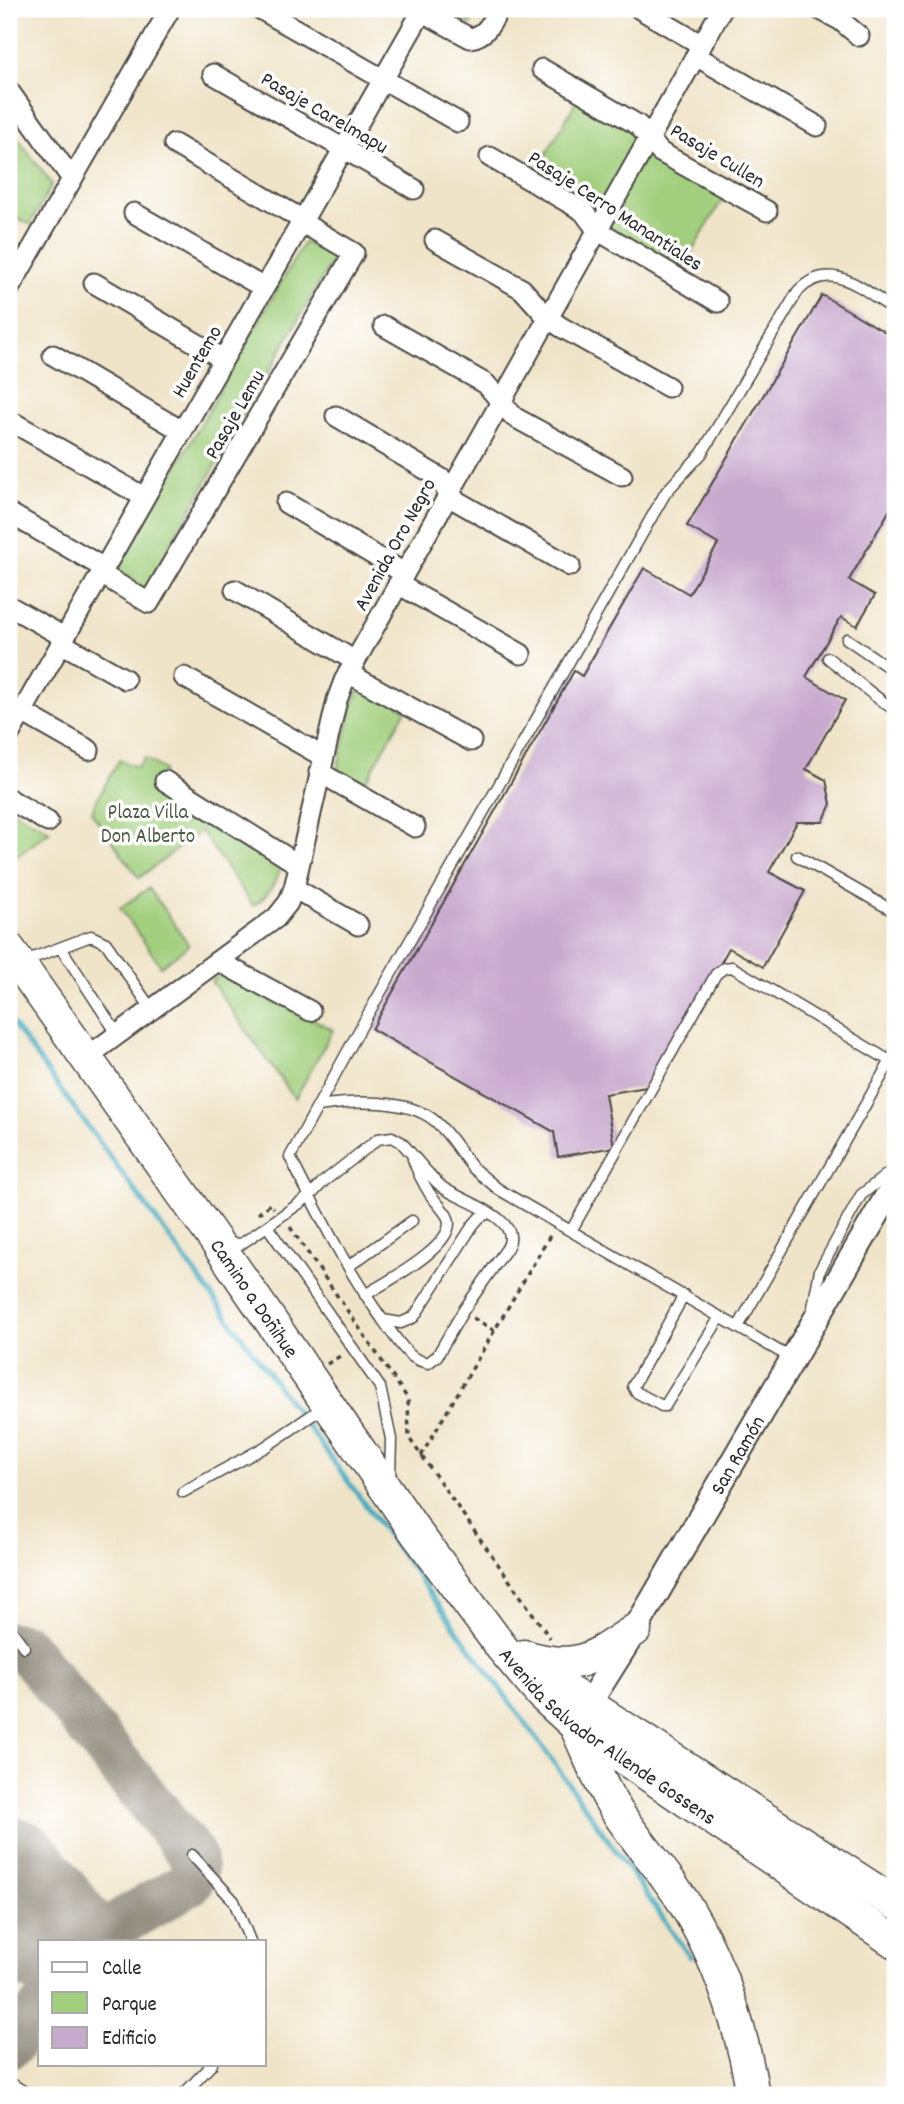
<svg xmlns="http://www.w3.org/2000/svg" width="904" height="2104" font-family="Dekko,sans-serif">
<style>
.green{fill:#a1cf7d;stroke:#667d54;stroke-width:2}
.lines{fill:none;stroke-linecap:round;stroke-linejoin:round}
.stream{stroke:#40abc0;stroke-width:5}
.taxiway{stroke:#8e887a;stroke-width:47}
.runway{stroke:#8e887a;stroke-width:121}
.building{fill:#c9aacf}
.service-casing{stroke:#494743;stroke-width:13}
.minor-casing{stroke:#494743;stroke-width:23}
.tertiary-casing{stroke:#494743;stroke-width:28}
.primary-casing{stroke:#494743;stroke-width:35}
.path{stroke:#494743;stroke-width:3.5;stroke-dasharray:5 5;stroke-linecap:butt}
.service{stroke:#fff;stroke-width:10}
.minor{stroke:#fff;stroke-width:19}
.tertiary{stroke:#fff;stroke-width:24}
.primary{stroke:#fff;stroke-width:32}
.labels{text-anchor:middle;stroke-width:7;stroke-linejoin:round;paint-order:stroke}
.street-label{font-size:21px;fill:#2b2b2b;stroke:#fff}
.park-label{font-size:21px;fill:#4e5c44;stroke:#fff}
</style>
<rect width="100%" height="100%" fill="#fff"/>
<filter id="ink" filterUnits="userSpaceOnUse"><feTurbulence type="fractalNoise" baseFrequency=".0143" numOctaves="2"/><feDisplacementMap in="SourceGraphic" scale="14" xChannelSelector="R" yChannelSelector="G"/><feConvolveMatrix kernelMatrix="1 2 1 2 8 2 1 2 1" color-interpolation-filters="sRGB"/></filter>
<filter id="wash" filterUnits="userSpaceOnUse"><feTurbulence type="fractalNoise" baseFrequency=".00686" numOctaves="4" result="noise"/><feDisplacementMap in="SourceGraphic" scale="28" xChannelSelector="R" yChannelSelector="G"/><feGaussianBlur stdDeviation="1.57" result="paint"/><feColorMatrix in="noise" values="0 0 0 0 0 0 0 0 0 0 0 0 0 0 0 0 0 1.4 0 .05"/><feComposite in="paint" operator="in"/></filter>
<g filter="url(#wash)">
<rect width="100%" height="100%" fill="#f0e4c8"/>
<!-- green -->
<path class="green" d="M441 9H480L470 25Z
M579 96 725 195 680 272 533 177Z
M9 129H11L52 184 30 225 9 214Z
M304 242 334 257 146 588 117 572Z
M363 684 406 710 361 790 336 775 353 703Z
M145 758 164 770 159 785 281 865C278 881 267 897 253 906L201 831 139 878 92 813 94 805 119 760 137 767Z
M9 808 50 831 9 862Z
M149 888 189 945 161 966 120 908Z
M225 971 333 1030 295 1099 211 981Z"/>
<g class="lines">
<!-- stream -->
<path class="stream" d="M9 1019 545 1750 690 1957"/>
<!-- taxiway -->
<path class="taxiway" d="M9 1645 24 1647 192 1855C196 1866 195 1873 189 1883L89 1941
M9 1968 40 1960
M9 2046 40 2011"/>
<!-- runway -->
<path class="runway" d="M9 1877 59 1941"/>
</g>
<g id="blocks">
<!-- building -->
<path class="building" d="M822 295 895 338V501L849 580 875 595 857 626 841 617 806 677 845 700 806 769 826 780 831 804 823 822H797L769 872 805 891 763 967 729 948 652 1086 605 1094 614 1147 558 1157 554 1132 372 1029 574 671 582 676 644 568 689 594 718 544 687 526Z"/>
</g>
</g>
<g filter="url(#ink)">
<use href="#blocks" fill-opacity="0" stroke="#494743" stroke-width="2"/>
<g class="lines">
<!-- service casing -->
<g class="service-casing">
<path id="service" d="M847 639 895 672
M828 658C851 676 871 695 895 710
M797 856 895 912
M61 948 118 1035
M22 962 91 936 106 943 152 1010
M318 1106C351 1101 408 1098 435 1121 450 1134 460 1153 473 1168 481 1175 490 1182 498 1189L791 1358
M267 1226 380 1387 391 1439 390 1479
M571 1231 716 974 724 968 732 967 895 1064
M226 1243 241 1244 267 1226 310 1196 323 1182 378 1139 392 1137 401 1142C415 1157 427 1174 442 1187 460 1201 525 1218 507 1248L463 1311 437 1356 428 1363C421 1361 415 1360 409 1354 398 1343 389 1329 380 1316 345 1267 317 1211 290 1157L367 1016 666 492 702 453 798 291C832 257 864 291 895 310
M349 1266 412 1221
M365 1295C384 1283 462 1243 447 1216 442 1208 435 1201 430 1194 423 1183 417 1171 413 1159
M684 1295 633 1386 636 1392 662 1406H665L720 1317
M813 1307 820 1270 861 1195 895 1168
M383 1320 401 1323 414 1317 473 1225 480 1217 489 1213
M738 1327 895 1053
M183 1492 265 1447 324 1407
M9 1627 24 1647
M192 1855 234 1901 250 1941
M9 2082 29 2095
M183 2095 212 2064"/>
</g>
<!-- minor casing -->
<g class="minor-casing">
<path id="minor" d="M260 9 458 122
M417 9 470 38C486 36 492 22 499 9
M640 9 702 45
M819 9 840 20 859 36
M696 56 817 126
M542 69 638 125 660 152 767 211
M213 74 414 189
M9 91 72 179
M174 144 303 220
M490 157 583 211 597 230 718 302
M134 213 264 288
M435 240 522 289 548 318 561 327 668 387
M94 283 223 359
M9 289 170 9
M384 326 486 384 514 417 622 476
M53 355 182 431
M336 416 442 479 448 496 570 566
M14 423 144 497
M286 503 404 573
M9 513 104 568
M101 574 149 603 354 253 301 222
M398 584 521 654
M235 590 355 661
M9 606 64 637
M61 643 125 679
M348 673 471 741
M184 677 322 756
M22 712 89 750
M9 735 417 20 419 9
M319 772 415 827
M165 781 299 865
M9 799 48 822
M294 888 358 925
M218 961 310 1011
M87 1057 276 918 288 903 294 888 337 700 344 681 722 9"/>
</g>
<!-- tertiary casing -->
<g class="tertiary-casing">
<g id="tertiary">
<path id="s1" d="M579 1719 635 1630 895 1183"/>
</g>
</g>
<!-- primary casing -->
<g class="primary-casing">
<g id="primary">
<path id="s2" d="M9 949 215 1240 417 1534 502 1648 541 1694 575 1725 895 1942"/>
<path d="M524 1656C578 1672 591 1659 635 1630"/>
<path d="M541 1674 895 1903"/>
<path d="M575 1725C587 1750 597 1778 611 1802 633 1839 664 1869 686 1906 720 1963 742 2029 753 2095"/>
</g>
</g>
<!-- path -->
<path class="path" d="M258 1214 270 1204 274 1208
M290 1227 408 1399 409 1438 550 1638
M473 1318 495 1331
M327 1364 342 1355
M421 1456 551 1234
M890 2095 895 2087"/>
<!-- service -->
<use href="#service" class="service"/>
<!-- minor -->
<use href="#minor" class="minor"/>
<!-- tertiary -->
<use href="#tertiary" class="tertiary"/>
<!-- primary -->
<use href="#primary" class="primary"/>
</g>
</g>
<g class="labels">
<!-- street labels -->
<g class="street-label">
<text transform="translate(325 112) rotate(30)" y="7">Pasaje Carelmapu</text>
<text transform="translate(718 155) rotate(31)" y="7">Pasaje Cullen</text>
<text transform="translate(616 210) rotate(33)" y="7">Pasaje Cerro Manantiales</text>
<text transform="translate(196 361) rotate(-60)" y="7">Huentemo</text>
<text transform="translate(234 414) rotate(-60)" y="7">Pasaje Lemu</text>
<text transform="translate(394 544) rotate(-61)" y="7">Avenida Oro Negro</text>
<text dy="7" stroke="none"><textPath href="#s2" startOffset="427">Camino a Doñihue</textPath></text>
<text dy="7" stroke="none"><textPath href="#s1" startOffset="308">San Ramón</textPath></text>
<text dy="7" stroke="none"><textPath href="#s2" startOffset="994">Avenida Salvador Allende Gossens</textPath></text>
</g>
<!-- park labels -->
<g class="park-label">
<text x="148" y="818">Plaza Villa<tspan x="148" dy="24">Don Alberto</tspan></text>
</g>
</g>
<!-- margin -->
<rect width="904" height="2104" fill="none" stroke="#fff" stroke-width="35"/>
<!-- legend -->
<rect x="38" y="1940" width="228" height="126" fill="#ffffff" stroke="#aaaaaa" stroke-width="2"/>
<rect x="52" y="1962" width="35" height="10" fill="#ffffff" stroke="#aaaaaa" stroke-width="2"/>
<text x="102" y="1974" font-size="21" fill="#2b2b2b">Calle</text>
<rect x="52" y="1992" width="35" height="21" fill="#a1cf7d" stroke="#aaaaaa" stroke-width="2"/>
<text x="102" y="2010" font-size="21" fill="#2b2b2b">Parque</text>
<rect x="52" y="2027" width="35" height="21" fill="#c9aacf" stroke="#aaaaaa" stroke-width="2"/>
<text x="102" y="2044" font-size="21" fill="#2b2b2b">Edificio</text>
</svg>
